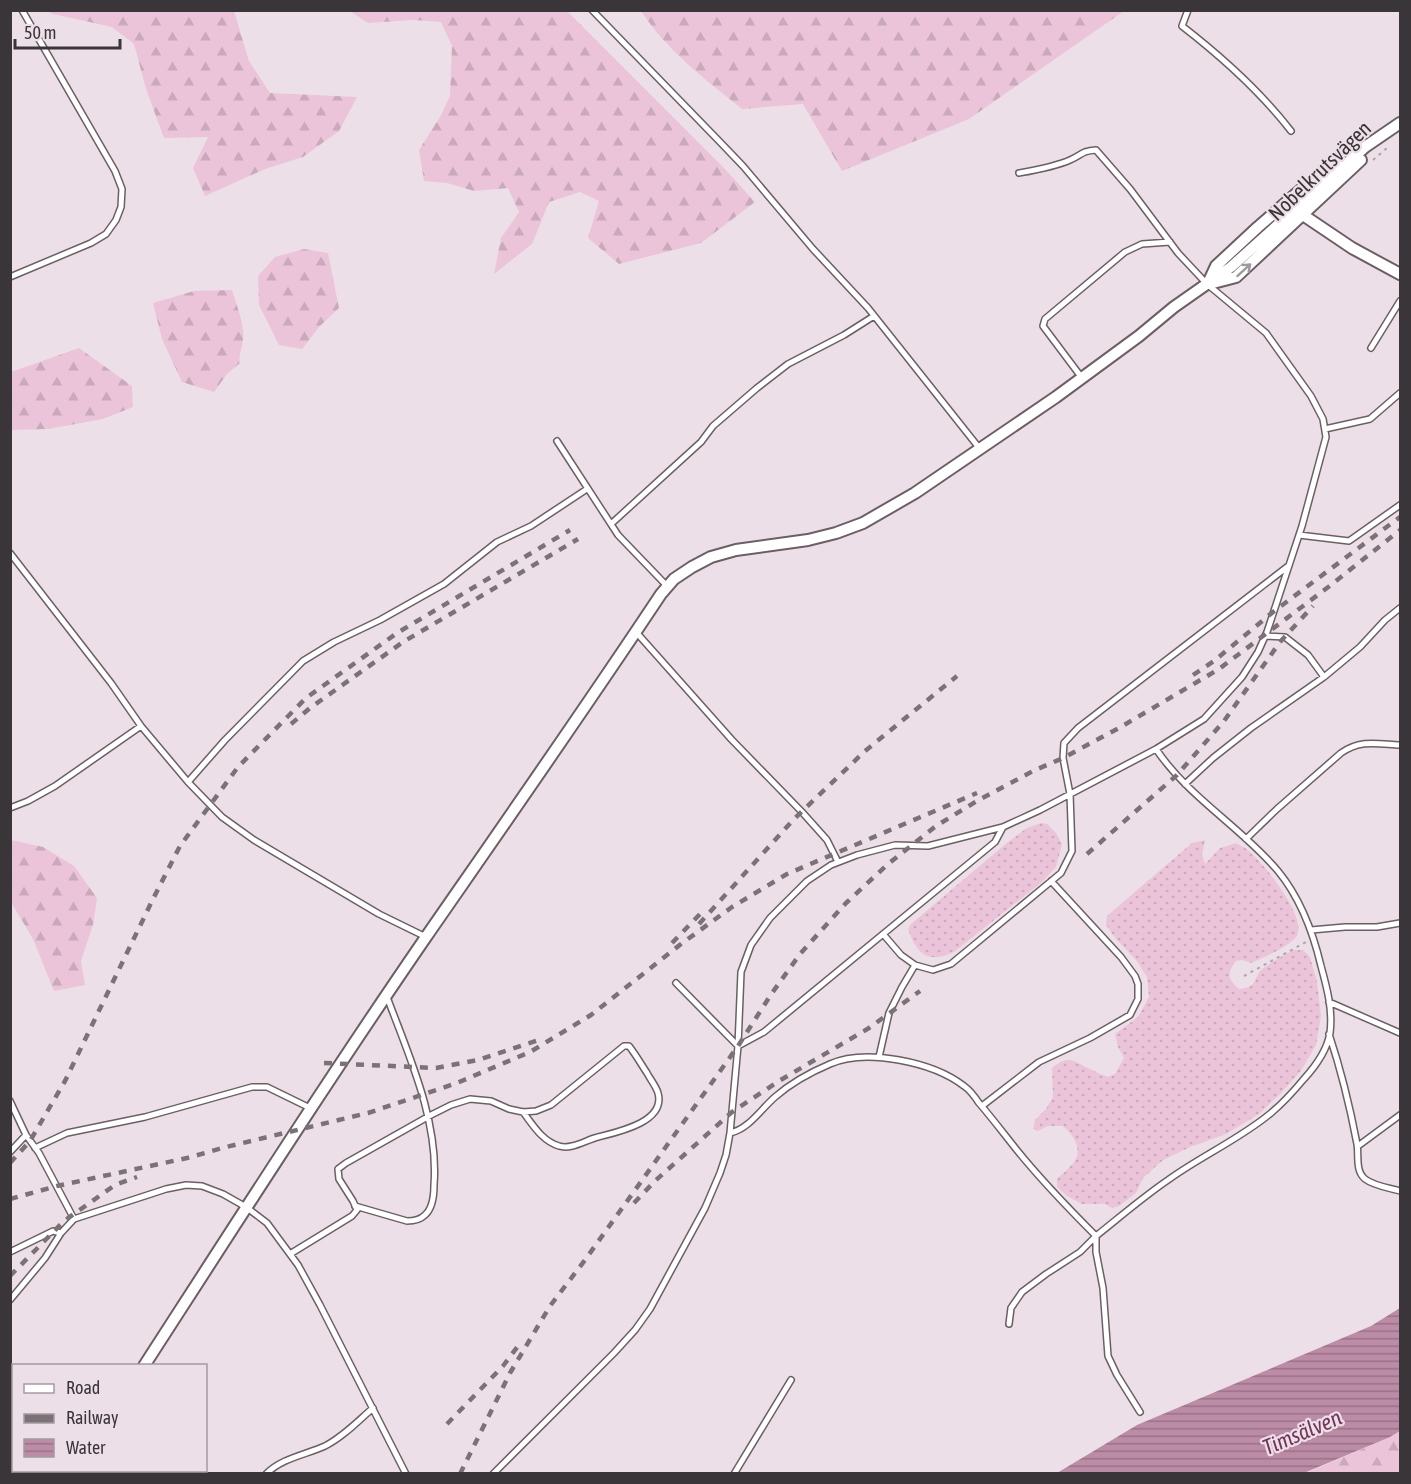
<svg xmlns="http://www.w3.org/2000/svg" width="1411" height="1484" font-family="'Asap Condensed',sans-serif">
<style>
.grass{fill:url(#grass-dots)}
.forest{fill:url(#forest-firs)}
.water{fill:url(#water-rules)}
.lines{fill:none;stroke-linecap:round;stroke-linejoin:round}
.lane-casing{stroke:#6b5f65;stroke-width:8}
.street-casing{stroke:#6b5f65;stroke-width:14}
.path{stroke:#b0a5ab;stroke-width:2;stroke-dasharray:3 4.5;stroke-linecap:butt}
.lane{stroke:#fff;stroke-width:5}
.street{stroke:#fff;stroke-width:10}
.rail{stroke:#7a7277;stroke-width:4.5;stroke-dasharray:8 8;stroke-linecap:butt}
.oneway{stroke:#9c9a9c}
.labels{text-anchor:middle;stroke-width:4.5;stroke-linejoin:round;paint-order:stroke}
.street-label{font-size:21px;fill:#3a3538;stroke:#eddfe7}
.water-label{font-size:22px;font-style:italic;fill:#72345a;stroke:#eddfe7}
</style>
<defs>
<pattern id="grass-dots" width="8" height="8" patternUnits="userSpaceOnUse" patternTransform="scale(1.5)"><rect width="8" height="8" fill="#ebc4d9"/><path d="M2 2h.1M6 6h.1" fill="none" stroke="#caa9bb" stroke-width="1.8" stroke-linecap="round"/></pattern>
<pattern id="forest-firs" width="22" height="20" patternUnits="userSpaceOnUse" patternTransform="scale(1.5)"><rect width="22" height="20" fill="#ebc4d9"/><path d="M5 1l3.5 6h-7zM16 11l3.5 6h-7z" fill="#caa9bb"/></pattern>
<pattern id="water-rules" width="6" height="5" patternUnits="userSpaceOnUse" patternTransform="scale(1.5)"><rect width="6" height="5" fill="#bc8ba6"/><path d="M0 2.5h6" fill="none" stroke="#9a7288"/></pattern>
</defs>
<rect width="100%" height="100%" fill="#eddfe7"/>
<!-- grass -->
<path class="grass" d="M1041 823 1047 824 1056 833 1062 844 1056 867 1042 882 954 952C928 964 917 955 908 929L911 924 1008 842 1027 828Z
M1205 840 1202 855 1205 864 1220 848 1236 843C1239 845 1242 846 1245 848 1260 858 1310 919 1296 937 1287 948 1264 957 1251 963L1242 960 1236 961C1227 973 1227 979 1239 989 1256 988 1253 981 1260 971 1262 968 1289 952 1293 950 1295 950 1301 950 1303 950L1310 957 1317 982 1321 1016 1316 1045 1300 1072 1281 1093 1259 1114 1226 1134 1190 1147 1163 1160 1143 1178 1136 1193 1119 1206 1112 1208 1105 1204H1082L1067 1196 1057 1187V1179C1063 1173 1075 1164 1077 1156 1080 1144 1071 1133 1063 1126H1048L1038 1131 1033 1129 1035 1120 1046 1109 1053 1097 1052 1068C1069 1054 1073 1061 1090 1069 1096 1072 1102 1075 1108 1077L1115 1074 1124 1058 1118 1047 1115 1034 1138 1017 1149 997 1147 977 1136 960 1116 939 1106 925 1107 916 1192 843Z"/>
<!-- forest -->
<path class="forest" d="M47 11H234L249 61 270 93 357 97 339 131 303 157 265 169 205 196 193 168 208 137 164 138 146 89 134 44 112 27 53 14Z
M350 11H567L722 166 755 202 701 243 619 264 588 238 599 201 580 192 549 202 532 244 494 274 501 238 519 212 508 188 474 191 447 183 424 181 419 150 440 117 450 96 452 46 441 22 413 20 368 23Z
M641 11H1124L969 119 842 171 803 104 742 109C706 80 667 51 641 11Z
M304 249 328 253 339 308 320 326 302 349 279 345 259 305 258 276 275 257Z
M232 290C236 304 245 325 243 339 243 348 238 354 240 363L227 374 214 392 182 382 162 339 153 303 194 291Z
M79 348 132 386 133 407 103 419 48 429 11 430V372Z
M11 840 43 847 74 866 97 898 93 925 81 961 85 985 54 991 33 939 11 902Z
M1400 1431V1473L1304 1474 1390 1437Z"/>
<!-- water -->
<path class="water" d="M1400 1308V1431L1390 1437 1304 1473H1057L1137 1425 1371 1326Z"/>
<g class="lines">
<!-- lane casing -->
<g class="lane-casing">
<path id="lane" d="M592 10 720 142 743 166 813 249 868 308 980 449
M1188 10 1182 26C1222 57 1260 91 1291 131
M10 277 91 243 106 234 116 220 121 207 122 189 115 171 22 10
M1371 348 1400 301
M1082 378 1043 326 1045 319 1125 252 1142 244 1170 242
M1325 429 1370 419 1400 393
M557 441 618 535 668 587
M611 524 701 442 713 426 757 388 788 364 844 335 874 316
M1299 535 1349 541 1400 505
M10 553 111 683 141 726 188 782 222 817 254 840 379 914 426 937
M636 632 732 740 802 812 827 840 838 862
M1265 636 1285 637 1308 655 1324 677
M188 782 225 740 303 661 334 642 380 620 444 584 497 542 531 526 587 489
M1185 784 1213 758 1251 728 1324 677 1360 647 1385 620 1400 608
M10 808 28 801 55 786 141 726
M1246 839 1277 809 1341 753C1361 739 1378 744 1400 745
M1311 930 1345 927H1377L1400 923
M883 934 901 955 915 965 933 970 951 964 1061 873 1072 851 1070 794 1063 758 1064 743 1078 728 1287 567
M676 983 738 1046 764 1032 995 842 1003 827
M1329 1002 1400 1033
M1329 1034C1341 1070 1350 1107 1357 1144 1359 1155 1355 1171 1365 1179 1374 1186 1390 1188 1400 1191
M879 1057 889 1013 902 987 915 965
M10 1101 26 1135 39 1153 74 1219
M982 1106 1039 1062 1090 1038 1130 1015 1138 999V984L1135 976 1121 957 1051 881
M730 1133C749 1129 761 1109 775 1097 791 1083 811 1072 830 1064 866 1048 933 1062 964 1086 970 1090 975 1097 979 1103 992 1118 1004 1134 1016 1149 1041 1180 1068 1208 1096 1236 1120 1217 1143 1197 1168 1180 1201 1156 1240 1139 1271 1113 1283 1103 1293 1092 1303 1080 1315 1067 1327 1051 1330 1033 1333 1010 1327 988 1321 966 1313 932 1301 899 1278 871 1241 827 1188 797 1156 749
M1358 1146 1400 1115
M35 1148 67 1133 145 1117 252 1087H267L310 1108
M10 1152 26 1135
M355 1206 407 1221C413 1221 420 1220 425 1215 433 1208 434 1195 434 1185 439 1121 409 1056 387 997
M10 1252 53 1231 61 1233
M290 1254 352 1216 357 1210 353 1201 339 1179 338 1169 346 1163 431 1115 451 1105 470 1099 491 1101 509 1109 523 1112 536 1111 551 1105 624 1046H629C636 1055 641 1064 647 1073 650 1079 656 1086 658 1093 666 1122 618 1132 598 1137 586 1140 571 1150 559 1146 542 1141 533 1125 523 1112
M10 1300 45 1258 61 1233 74 1219 166 1189 186 1185 202 1186 223 1194 246 1207 267 1223 298 1265 320 1305 406 1474
M1009 1324 1011 1308 1022 1292 1046 1274 1080 1252 1096 1236V1252L1103 1288 1108 1356 1117 1375 1140 1412
M266 1474C282 1458 305 1455 325 1446 343 1437 358 1421 373 1408
M493 1474 614 1353 635 1330 650 1309 705 1208 720 1173 726 1155 730 1133 738 1046 741 972 751 945 770 918 807 881 831 865 857 855 895 845 928 846 1003 827 1040 810 1156 749 1204 719 1242 677 1258 652 1267 632 1302 526 1326 437 1323 419 1311 396 1266 333 1207 284 1178 253 1130 189 1096 150C1081 151 1082 155 1070 160 1054 167 1036 170 1019 173
M734 1474 791 1380"/>
</g>
<!-- street casing -->
<g class="street-casing">
<path id="street" d="M1362 149 1400 123
M1303 215 1352 248 1400 274
M1209 281 1216 266 1258 227 1304 187 1341 162
M1213 283 1236 277 1361 160
M144 1366C237 1222 329 1078 426 937 505 823 584 710 661 594L674 579 692 567 711 557 736 550 808 540 836 533 863 523 915 493 1056 397 1139 336 1174 307 1231 267 1365 147
M73 1474 75 1470"/>
</g>
<!-- path -->
<path class="path" d="M1373 160 1387 148
M1244 976 1306 942"/>
<!-- lane -->
<use href="#lane" class="lane"/>
<!-- street -->
<use href="#street" class="street"/>
<!-- rail -->
<path class="rail" d="M1193 675 1214 661 1273 612 1400 517
M291 724 310 708 403 642 578 539
M1087 854 1177 775 1224 721 1280 642 1313 606
M699 924 794 819 865 751 957 676
M672 943 701 913
M324 1063 436 1068 478 1060 542 1039
M10 1163 30 1141 65 1081 153 899 180 846 238 767 306 698 397 633 570 530
M10 1199 57 1186 187 1158 226 1147 368 1113 457 1083 530 1052 591 1015 681 944 732 907 787 874 977 793
M634 1203 655 1181 732 1112 779 1081 869 1028 920 991
M10 1276 64 1221 115 1185 137 1177
M447 1424 503 1366 518 1346
M460 1474 510 1373 550 1306 585 1260 738 1046 772 993 800 954 846 903 888 864 936 826 977 801 1033 771 1063 758 1119 728 1219 669 1331 585 1400 530"/>
</g>
<!-- one-way arrows -->
<defs><path id="oneway-shaft" d="M-6 0H5M1.5-3L5.5 0L1.5 3" fill="none" stroke-width="1.6" stroke-linecap="round" stroke-linejoin="round" transform="scale(1.5)"/></defs>
<use class="oneway" href="#oneway-shaft" transform="translate(1244 270) rotate(-42)"/>
<g class="labels">
<!-- street labels -->
<g class="street-label">
<text transform="translate(1320 171) rotate(-44)" y="7">Nobelkrutsvägen</text>
</g>
<!-- water labels -->
<g class="water-label">
<text transform="translate(1302 1432) rotate(-23)" y="8">Timsälven</text>
</g>
</g>
<!-- border -->
<rect width="1411" height="1484" fill="none" stroke="#3a3538" stroke-width="24"/>
<!-- legend -->
<rect x="12" y="1364" width="195" height="108" fill="#eddfe7" stroke="#a59ba1" stroke-width="1.5"/>
<rect x="24" y="1384" width="30" height="9" fill="#ffffff" stroke="#a59ba1" stroke-width="1.5"/>
<text x="66" y="1394" font-size="18" fill="#3a3538">Road</text>
<rect x="24" y="1414" width="30" height="9" fill="#7a7277" stroke="#a59ba1" stroke-width="1.5"/>
<text x="66" y="1424" font-size="18" fill="#3a3538">Railway</text>
<rect x="24" y="1439" width="30" height="18" fill="url(#water-rules)" stroke="#a59ba1" stroke-width="1.5"/>
<text x="66" y="1454" font-size="18" fill="#3a3538">Water</text>
<!-- scale -->
<path d="M15 39v9h105v-9" fill="none" stroke="#3a3538" stroke-width="3"/>
<text x="24" y="39" font-size="18" fill="#3a3538" stroke="#eddfe7" stroke-width="4.5" paint-order="stroke">50 m</text>
</svg>
